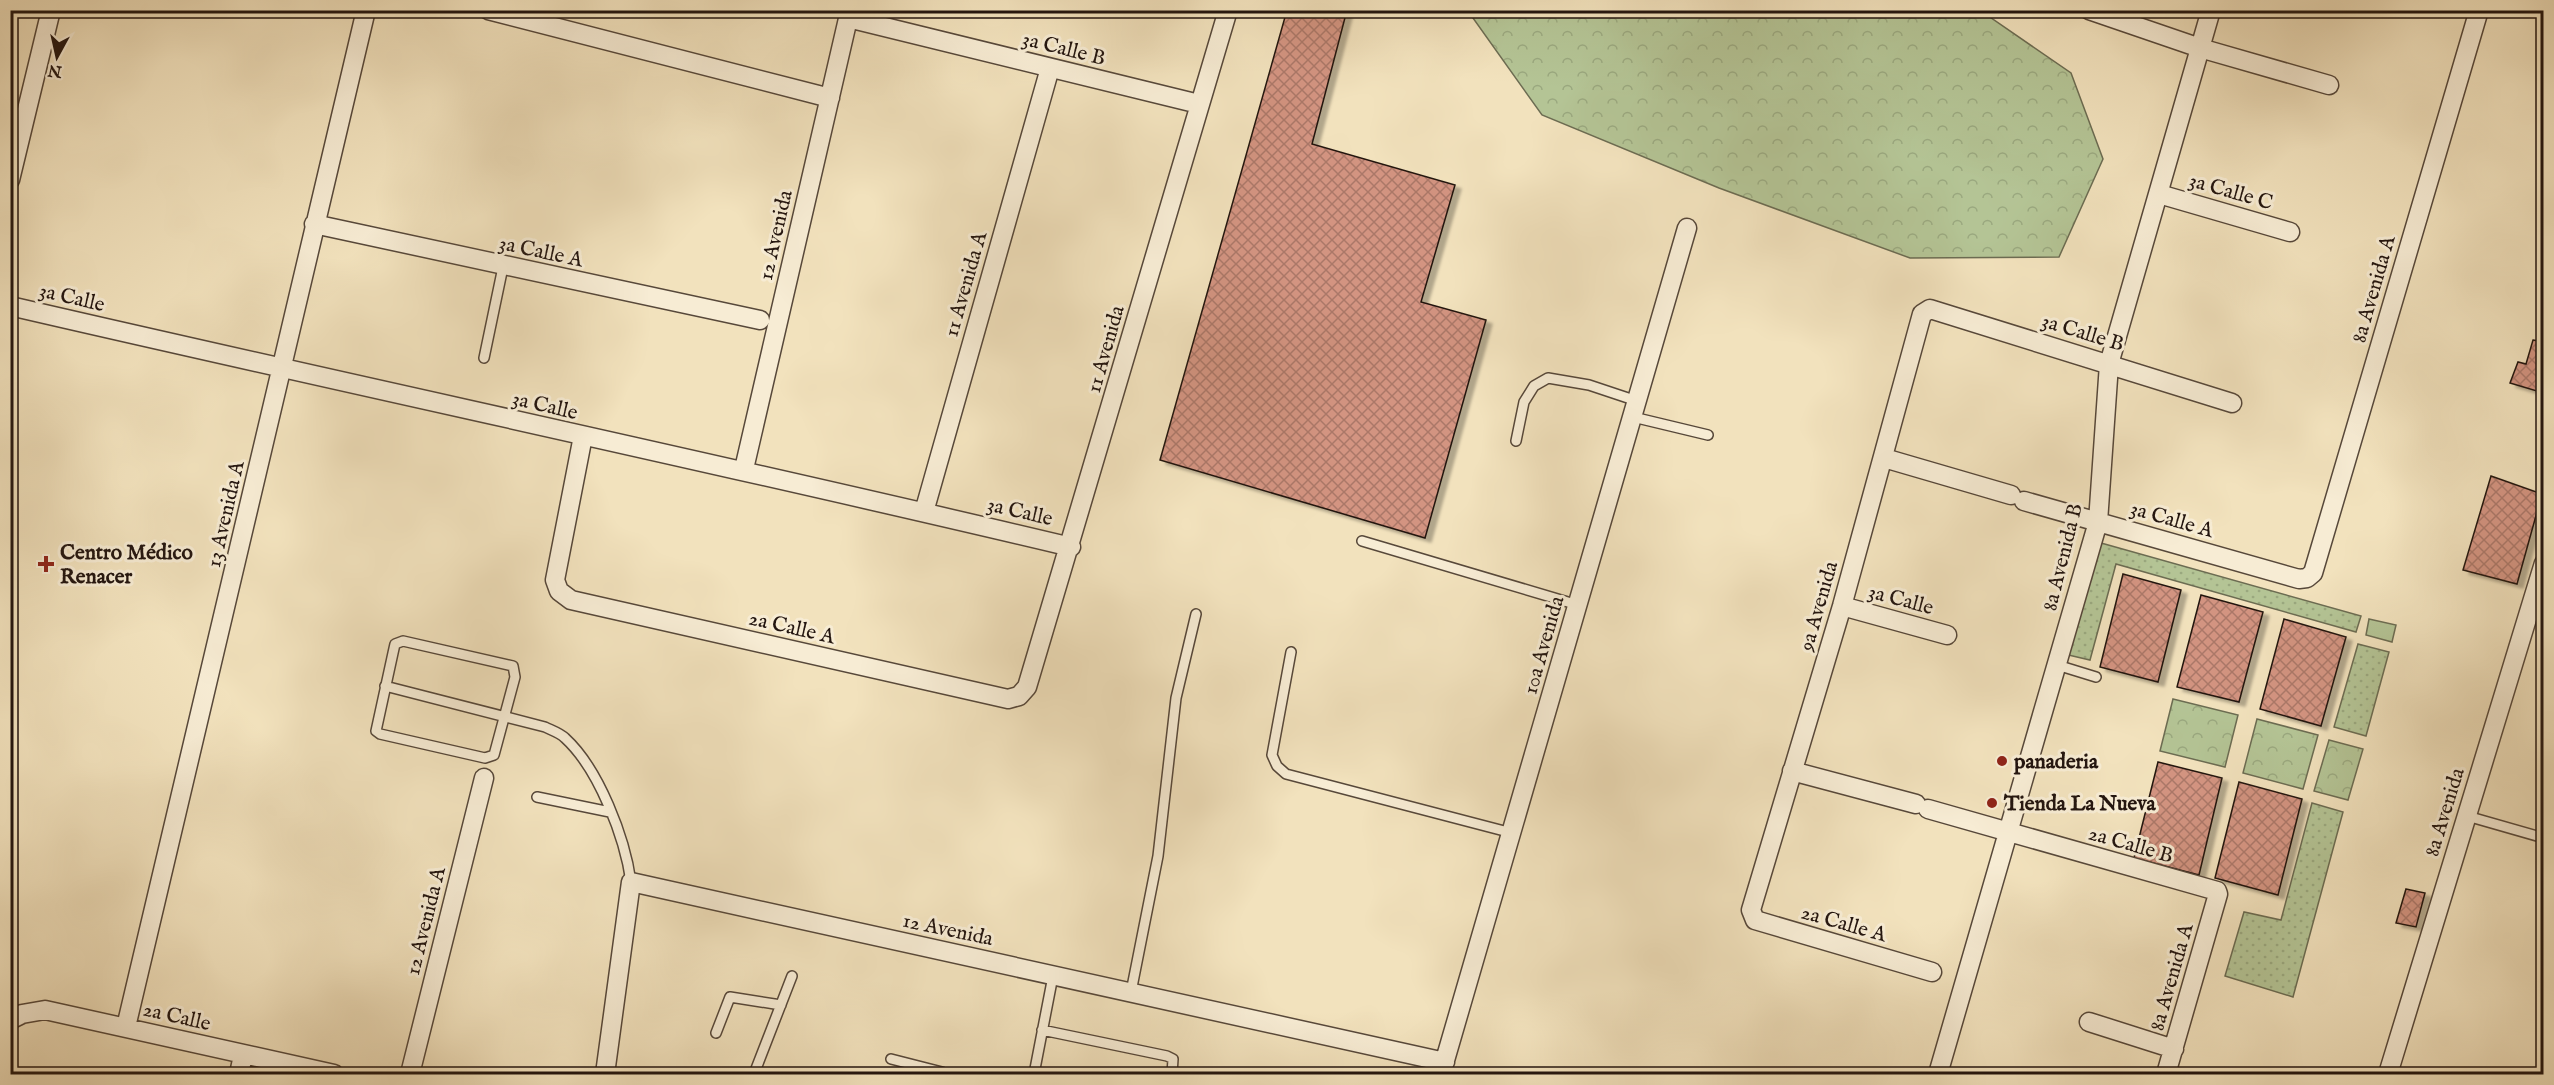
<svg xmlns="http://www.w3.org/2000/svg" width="2554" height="1085" font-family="'IM FELL English',serif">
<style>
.grass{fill:url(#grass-dots);stroke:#6c6c52;stroke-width:1.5}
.forest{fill:url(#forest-crowns);stroke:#6c6c52;stroke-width:1.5}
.pitch{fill:#b4c495;stroke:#6c6c52;stroke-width:1.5}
.building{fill:url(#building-cross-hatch);stroke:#23150f;stroke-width:1.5;filter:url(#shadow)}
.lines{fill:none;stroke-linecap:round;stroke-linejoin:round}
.lane-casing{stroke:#57483a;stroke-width:12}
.street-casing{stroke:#57483a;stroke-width:21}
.lane{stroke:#f7ecd4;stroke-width:9}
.street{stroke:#f7ecd4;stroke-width:18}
.poi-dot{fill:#8f2418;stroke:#f7ecd4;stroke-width:2}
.labels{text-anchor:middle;stroke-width:6;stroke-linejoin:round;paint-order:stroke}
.street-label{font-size:21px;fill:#23150f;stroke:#f7ecd4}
.poi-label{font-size:21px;font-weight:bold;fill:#23150f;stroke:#f7ecd4;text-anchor:start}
</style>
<defs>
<pattern id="grass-dots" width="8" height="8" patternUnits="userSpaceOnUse" patternTransform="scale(1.5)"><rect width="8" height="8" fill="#b4c495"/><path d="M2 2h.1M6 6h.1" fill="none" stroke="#9aa87f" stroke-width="1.8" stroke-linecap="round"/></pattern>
<pattern id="forest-crowns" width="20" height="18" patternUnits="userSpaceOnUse" patternTransform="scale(1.5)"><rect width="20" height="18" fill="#b4c495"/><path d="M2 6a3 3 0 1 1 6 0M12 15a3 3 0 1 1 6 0" fill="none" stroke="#9aa87f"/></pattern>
<pattern id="building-cross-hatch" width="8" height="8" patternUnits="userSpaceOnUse" patternTransform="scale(1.5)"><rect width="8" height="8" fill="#d39481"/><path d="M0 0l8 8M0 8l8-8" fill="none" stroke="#ab7868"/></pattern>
<filter id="shadow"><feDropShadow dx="6" dy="4" stdDeviation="1.5" flood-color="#0004"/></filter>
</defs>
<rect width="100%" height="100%" fill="#f2e2bd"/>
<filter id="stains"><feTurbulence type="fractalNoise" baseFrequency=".00333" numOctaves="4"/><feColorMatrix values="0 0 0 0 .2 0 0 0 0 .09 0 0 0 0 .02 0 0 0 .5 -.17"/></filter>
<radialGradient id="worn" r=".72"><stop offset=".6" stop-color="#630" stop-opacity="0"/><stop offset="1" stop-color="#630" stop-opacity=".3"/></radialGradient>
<!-- grass -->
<path class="grass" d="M2094 541 2361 616 2356 632 2116 564 2090 660 2064 654Z
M2358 644 2389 652 2366 736 2334 727Z
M2312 803 2343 812 2293 997 2225 976 2244 912 2281 920Z"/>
<!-- forest -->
<path class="forest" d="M1468 11H1981L2071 73 2103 159 2059 257 1910 258 1719 188 1542 115Z
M2173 699 2238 715 2225 767 2160 751Z
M2257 719 2318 735 2303 789 2243 773Z
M2329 740 2363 749 2348 800 2314 791Z"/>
<!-- pitch -->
<path class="pitch" d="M2369 619 2396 625 2392 642 2366 635Z"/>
<!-- building -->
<path class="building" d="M1287 10H1347L1312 144 1455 185 1421 302 1486 320 1425 538 1160 460Z
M2533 340 2544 342V393L2510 383 2518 362 2526 364Z
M2491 476 2542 494 2517 584 2463 570Z
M2123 574 2181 590 2158 682 2100 667Z
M2201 595 2263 612 2239 702 2177 687Z
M2284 619 2346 637 2321 726 2260 709Z
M2158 762 2222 778 2199 875 2134 858Z
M2239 782 2302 799 2278 895 2215 878Z
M2406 889 2425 893 2416 927 2396 923Z"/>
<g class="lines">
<!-- lane casing -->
<g class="lane-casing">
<path id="lane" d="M484 358 503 267
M1633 417 1708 435
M1516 441 1524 402 1534 386 1548 378 1589 385 1637 401
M1362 541 1578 605
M403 641 513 666 515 677 494 755 485 758 380 734 376 731 393 653 395 644Z
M1291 652 1272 755 1277 766 1286 774 1512 833
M2057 665 2096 677
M385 686 545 727C551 730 560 733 565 738 599 769 625 838 631 882
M537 797 610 812
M2467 816 2544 838
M1131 992 1158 856 1176 698 1196 614
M1042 1030 1167 1056 1173 1059 1172 1074
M716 1033 730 997 781 1005
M891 1059 942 1072 945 1074
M754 1074 792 976
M1034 1074 1053 976"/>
</g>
<!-- street casing -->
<g class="street-casing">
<path id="street" d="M488 10 830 98
M2089 10 2200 48 2329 85
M848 18 1199 104
M10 180 51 10
M2159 194 2290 232
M314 224 760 320
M10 306C364 388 718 463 1071 547
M583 436 555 580 559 591 571 600 1008 699 1019 696 1027 687 1228 10
M1884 458 2011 495
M744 469 850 10
M2024 501 2299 579 2307 578 2313 573 2479 10
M924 512 1050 68
M1842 606 1947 635
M1792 771 1916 804
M1928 809 2217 891 2218 894 2166 1074
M1932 972 1755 920 1751 910 1842 606 1922 314 1930 309 2232 403
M10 1020 22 1014 45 1010 334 1074
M2089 1022 2174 1049
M126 1027 366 10
M239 1074 243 1055
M410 1074 484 778
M605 1074 631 882 1445 1062
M1441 1074 1687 228
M1938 1074 2098 522 2109 364 2211 10
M2388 1074 2544 563"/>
</g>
<!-- lane -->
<use href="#lane" class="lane"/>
<!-- street -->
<use href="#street" class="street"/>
</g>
<!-- markers -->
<g class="poi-dot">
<path d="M43 555h6v6h6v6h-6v6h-6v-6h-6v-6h6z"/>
<circle cx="2002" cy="761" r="6"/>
<circle cx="1992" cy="803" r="6"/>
</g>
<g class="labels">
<!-- street labels -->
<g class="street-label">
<text transform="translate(1064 48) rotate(14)" y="7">3a Calle B</text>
<text transform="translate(2231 191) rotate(16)" y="7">3a Calle C</text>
<text transform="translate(775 235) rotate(-77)" y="7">12 Avenida</text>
<text transform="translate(541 251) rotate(12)" y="7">3a Calle A</text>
<text transform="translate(965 284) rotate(-74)" y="7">11 Avenida A</text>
<text transform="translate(2373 289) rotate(-74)" y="7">8a Avenida A</text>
<text transform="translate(72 297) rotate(13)" y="7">3a Calle</text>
<text transform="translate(2083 332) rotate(17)" y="7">3a Calle B</text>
<text transform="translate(1105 349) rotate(-74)" y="7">11 Avenida</text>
<text transform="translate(545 405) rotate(13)" y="7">3a Calle</text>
<text transform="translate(1020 511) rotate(13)" y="7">3a Calle</text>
<text transform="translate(225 514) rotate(-77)" y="7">13 Avenida A</text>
<text transform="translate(2172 519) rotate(16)" y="7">3a Calle A</text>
<text transform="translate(2062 557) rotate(-76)" y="7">8a Avenida B</text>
<text transform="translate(1901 599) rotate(15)" y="7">3a Calle</text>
<text transform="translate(1818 606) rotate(-74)" y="7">9a Avenida</text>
<text transform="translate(792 627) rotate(13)" y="7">2a Calle A</text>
<text transform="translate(1543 645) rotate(-74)" y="7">10a Avenida</text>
<text transform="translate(2444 812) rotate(-73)" y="7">8a Avenida</text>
<text transform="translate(2131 844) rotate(16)" y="7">2a Calle B</text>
<text transform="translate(425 921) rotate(-76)" y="7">12 Avenida A</text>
<text transform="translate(1844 923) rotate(16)" y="7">2a Calle A</text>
<text transform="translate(948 929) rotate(12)" y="7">12 Avenida</text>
<text transform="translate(2171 977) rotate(-74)" y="7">8a Avenida A</text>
<text transform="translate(177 1016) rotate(13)" y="7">2a Calle</text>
</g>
<!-- poi labels -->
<g class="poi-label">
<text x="60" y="559">Centro Médico<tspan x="60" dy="24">Renacer</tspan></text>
<text x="2014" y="768">panaderia</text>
<text x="2004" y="810">Tienda La Nueva</text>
</g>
</g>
<!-- margin -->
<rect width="2554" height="1085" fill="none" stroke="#f2e2bd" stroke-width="36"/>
<rect x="12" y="12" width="2530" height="1061" fill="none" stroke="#23150f" stroke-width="3"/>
<rect x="18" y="18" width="2518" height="1049" fill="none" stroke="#23150f" stroke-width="1.5"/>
<!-- north arrow -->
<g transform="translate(57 57) rotate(188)" stroke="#f7ecd4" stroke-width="4.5" paint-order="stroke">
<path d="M0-4.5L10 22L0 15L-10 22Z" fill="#23150f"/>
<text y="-9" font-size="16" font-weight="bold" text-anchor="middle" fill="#23150f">N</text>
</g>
<rect width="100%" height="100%" filter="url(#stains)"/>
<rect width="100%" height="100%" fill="url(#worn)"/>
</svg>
